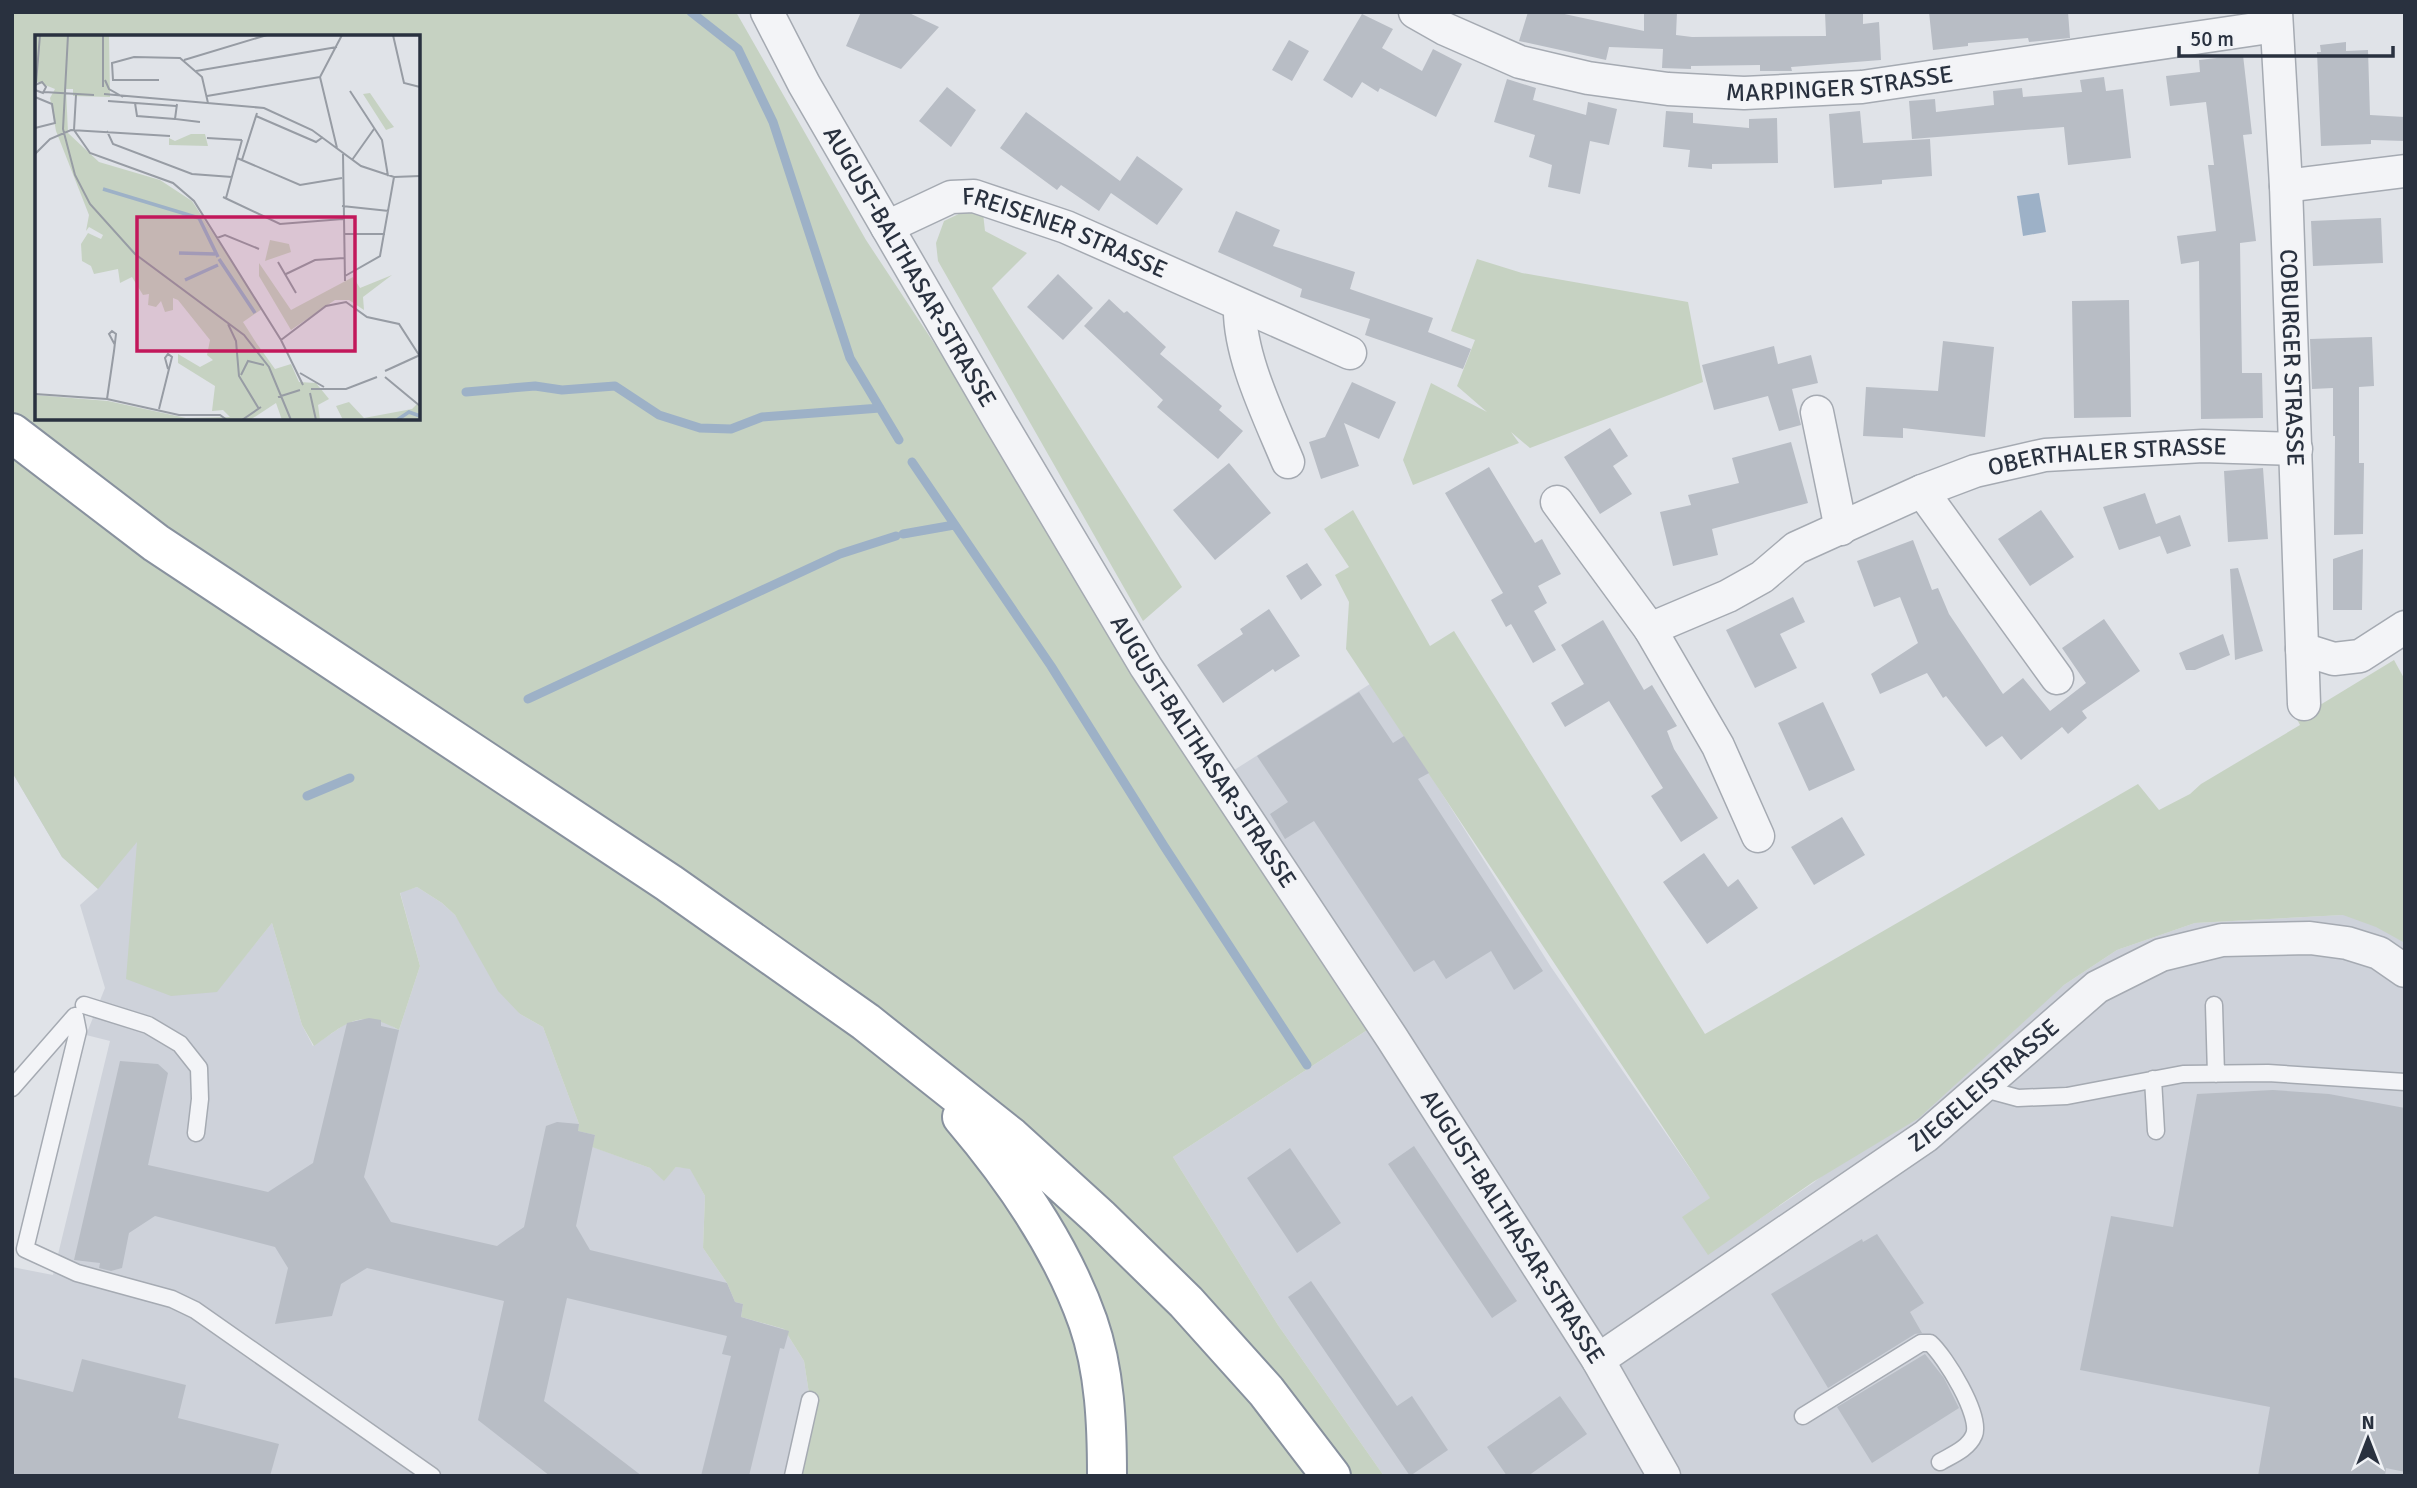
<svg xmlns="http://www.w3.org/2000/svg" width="2417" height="1488" font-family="Signika,sans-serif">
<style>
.built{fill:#ced2da}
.green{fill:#c6d2c2;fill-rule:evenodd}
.water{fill:#9db1c7}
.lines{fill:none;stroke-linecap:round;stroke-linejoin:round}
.stream{stroke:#9db1c7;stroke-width:9}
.building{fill:#b8bdc5}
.service-casing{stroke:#a5aab2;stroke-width:19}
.minor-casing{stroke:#a5aab2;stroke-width:35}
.trunk-casing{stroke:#88919e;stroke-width:42}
.service{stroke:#f3f4f7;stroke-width:16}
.minor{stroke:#f3f4f7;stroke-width:32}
.trunk{stroke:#fff;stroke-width:38}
.labels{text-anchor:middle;stroke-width:5;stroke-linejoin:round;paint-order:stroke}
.street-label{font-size:24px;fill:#29313f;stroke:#f0f2f6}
.inset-river{fill:none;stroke:#9db1c7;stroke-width:3.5}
.inset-road{fill:none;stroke:#979ca4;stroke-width:2}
.view{fill:#c2185b;fill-opacity:0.15;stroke:#c2185b;stroke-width:3.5}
.inset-edge{fill:none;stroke:#29313f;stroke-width:3.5}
</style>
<rect width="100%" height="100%" fill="#e0e3e8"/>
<!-- built -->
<path class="built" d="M12 577 216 992 272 923 302 1025 313 1046 347 1023 369 1018 381 1020 399 1030 420 966 400 892 417 887 442 903 455 915 520 1014 543 1027 579 1124 595 1135 593 1147 650 1168 664 1180 676 1167 690 1168 705 1196 703 1248 727 1283 735 1302 743 1304 741 1317 784 1329 804 1361 810 1400 793 1476H12V1267L53 1275 110 1041 86 1035 105 988 80 905 98 889 62 857 12 772Z
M1370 684 1429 773 1551 967 1736 1235 1813 1183 2064 985 2117 950 2195 923 2343 915 2405 849V1476H1384L1278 1325 1173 1157 1381 1021 1220 779Z"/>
<!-- green -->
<path class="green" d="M12 12H736L866 240 1381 1021 1173 1157 1278 1325 1384 1476H793L810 1400 804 1361 784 1329 741 1317 743 1304 735 1302 727 1283 703 1248 705 1196 690 1169 676 1167 664 1181 650 1168 592 1147 595 1135 578 1131 579 1124 543 1027 520 1014 498 991 455 915 442 903 417 887 400 893 420 966 399 1030C359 1008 347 1023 314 1046L302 1025 272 923 217 992 171 996 126 979 137 842 98 889 62 857 12 772ZM37 37H418V418H37Z
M965 211 983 213 985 231 1027 253 992 288 1182 587 1143 621 938 261 936 243 944 221Z
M1477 259 1522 273 1688 302 1703 382 1530 448 1511 432 1519 443 1413 485 1403 460 1431 383 1487 412 1457 386 1475 340 1451 331Z
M1353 510 1430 646 1454 631 1705 1034 2138 784 2159 810 2190 794 2201 784 2300 725 2297 719 2394 660 2405 680V943L2376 927 2343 915 2195 923 2117 950 2064 985 1919 1118 1813 1182 1708 1255 1682 1217 1710 1198 1346 649 1349 602 1335 575 1349 567 1324 529Z"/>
<!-- water -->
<path class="water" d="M2039 193 2046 232 2023 236 2017 196Z"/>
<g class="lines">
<!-- stream -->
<path class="stream" d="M691 12 738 49 773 122 850 358 899 440
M466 392 535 386 562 390 615 386 659 415 700 428 731 429 762 417 880 408
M912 462 1051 666 1164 846 1307 1065
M903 534 954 525
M528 699 840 554 896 536
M307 796 350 778"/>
</g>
<!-- building -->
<path class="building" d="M861 12H907L939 27 901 69 846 46Z
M1528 12H1555L1644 31V12H1677L1676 35 1692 37 1826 36 1825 12H1863V24L1879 22 1881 60 1791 67 1792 71H1760V65L1691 66V69L1662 68 1663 49 1609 47 1606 60 1519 41Z
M1929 12H2068L2070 38 2029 42 2028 38 1968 43V46L1933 50Z
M1362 14 1393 29 1382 48 1422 71 1433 49 1462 64 1436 117 1380 88 1378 92 1362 82 1352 98 1323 80Z
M1289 40 1309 51 1292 81 1272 70Z
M2346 42V51L2368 50 2370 115 2405 117V141L2371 140V144L2321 146 2317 52H2321L2320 45Z
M2243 55 2252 134 2243 135 2256 241 2240 243 2242 373H2262L2263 418 2201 419 2199 261 2181 264 2177 236 2216 231 2208 165H2214L2206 102 2170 106 2166 76 2200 72 2199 60Z
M2104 77 2106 91 2123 89 2131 158 2068 165 2064 127 1912 139 1909 101 1935 99 1936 112 1994 105 1993 91 2022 88 2023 97 2082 92 2080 80Z
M1507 79 1536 88 1533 100 1586 115 1588 102 1617 109 1609 145 1590 141 1580 194 1548 187 1552 165 1529 157 1535 135 1494 122Z
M947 87 976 110 951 147 919 121Z
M1666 111 1693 113V123L1749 128V119L1777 118 1778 163 1712 164V169L1688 167 1690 150 1663 147Z
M1860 111 1863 143 1930 139 1932 176 1882 180V184L1834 188 1829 114Z
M1026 112 1120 181 1137 156 1183 189 1157 225 1111 193 1099 211 1061 185 1057 190 1000 148Z
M1236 211 1280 230 1273 246 1355 272 1350 289 1433 318 1428 332 1471 349 1463 369 1365 335 1370 319 1300 297 1302 289 1218 252Z
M2381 218 2383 263 2313 266 2311 221Z
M1058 274 1093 308 1063 340 1027 307Z
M1109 299 1124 313 1127 311 1166 347 1160 354 1222 406 1219 410 1243 431 1218 459 1157 407 1163 400 1084 326Z
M2129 300 2131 417 2074 418 2072 301Z
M2372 337 2374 386 2359 387V463H2364L2363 534 2334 535 2335 436H2333V388L2312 389 2310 339Z
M1943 341 1994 347 1985 437 1903 428V438L1863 436 1866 387 1938 391Z
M1774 346 1778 364 1811 355 1818 383 1792 389 1801 425 1779 431 1768 396 1714 410 1702 365Z
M1352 382 1396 402 1379 439 1344 423 1359 466 1321 479 1309 442 1325 437Z
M1610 428 1628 456 1613 466 1632 494 1600 514 1564 457Z
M1791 442 1808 503 1712 529 1718 555 1673 566 1660 512 1691 505 1688 495 1739 483 1732 458Z
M1229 463 1271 513 1215 560 1173 510Z
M1489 467 1535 543 1542 539 1561 574 1538 586 1547 603 1534 611 1556 650 1533 663 1511 624 1506 627 1491 600 1503 593 1445 493Z
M2263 468 2268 539 2228 542 2224 471Z
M2145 493 2156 524 2180 515 2191 546 2167 554 2160 536 2119 550 2103 507Z
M2041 510 2074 557 2030 586 1998 539Z
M1913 540 1932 590 1938 588 1949 614 2003 694 2023 678 2050 711 2086 683 2062 648 2104 619 2140 671 2082 711 2087 718 2068 734 2062 727 2021 760 2002 736 1986 747 1946 696 1943 698 1927 673 1880 694 1871 674 1918 643 1900 597 1874 607 1857 561Z
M2363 549 2362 610H2333V559Z
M1307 563 1322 585 1301 600 1286 576Z
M2238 568 2263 651 2235 660 2230 569Z
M1793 597 1805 622 1780 634 1797 668 1755 688 1726 630Z
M1269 609 1300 656 1275 672 1273 669 1223 703 1197 665 1243 634 1240 629Z
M1603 620 1644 690 1652 685 1677 726 1667 731 1674 749 1718 818 1681 842 1651 796 1663 788 1609 701 1565 727 1551 703 1584 684 1561 645Z
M2223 634 2230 655 2195 670H2186L2179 653Z
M1359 692 1393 743 1404 736 1429 773 1418 779 1543 971 1514 990 1491 951 1446 979 1434 960 1414 972 1314 821 1285 839 1270 814 1288 802 1257 756Z
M1823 702 1855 770 1809 791 1778 723Z
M1842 817 1865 855 1814 885 1791 847Z
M1704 853 1728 887 1738 879 1758 908 1707 944 1663 882Z
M369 1018 381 1020V1026L399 1030 364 1177 391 1222 497 1246 524 1227 546 1126 557 1122 579 1124 578 1131 595 1135 576 1226 590 1250 727 1283 735 1302 743 1304 741 1317 789 1331 784 1349 780 1348 749 1476H701L731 1356 722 1354 727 1336 567 1298 544 1401 642 1476H550L478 1420 504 1301 367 1268 341 1284 332 1316 275 1324 288 1268 275 1247 155 1216 129 1233 122 1268 111 1271 99 1268 100 1263 74 1260 120 1061 158 1064 168 1073 148 1165 268 1192 313 1163 347 1023Z
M2273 1090 2329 1094 2405 1108V1472L2386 1468 2385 1476H2258L2270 1407 2080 1370 2111 1216 2173 1227 2197 1094Z
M1414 1146 1517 1301 1492 1318 1388 1164Z
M1290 1148 1341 1223 1297 1253 1247 1178Z
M1877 1234 1924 1303 1910 1312 1922 1333 1915 1334 1828 1388 1771 1294 1862 1239 1863 1242Z
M1311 1281 1397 1406 1412 1396 1448 1450 1410 1476 1288 1297Z
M1925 1354 1944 1378 1959 1408 1872 1463 1837 1407Z
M82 1359 186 1385 178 1418 279 1444 270 1476H12V1377L73 1392Z
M1560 1396 1587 1434 1528 1476H1507L1487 1447Z"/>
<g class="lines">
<!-- service casing -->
<g class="service-casing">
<path id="service" d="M84 1005 148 1025 180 1044 199 1068 200 1099 196 1133
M2214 1005 2216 1074
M75 1016 78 1031 25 1249 77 1273 172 1299 195 1310 432 1476
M2153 1079 2156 1131
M12 1088 75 1016
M1981 1088 2018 1098 2067 1096 2183 1074 2268 1073 2405 1082
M1803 1416 1921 1343H1930C1945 1356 1982 1416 1974 1435 1968 1449 1952 1455 1940 1462
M793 1476 810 1400"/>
</g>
<!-- minor casing -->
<g class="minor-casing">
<g id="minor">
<path id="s1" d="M767 12 804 84 999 420 1146 667 1392 1038 1598 1360 1664 1476"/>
<path id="s2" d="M1415 12 1445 29 1520 62 1588 78 1668 89 1744 93 1862 87 2276 26"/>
<path id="s3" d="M2276 12 2286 186 2304 704"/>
<path d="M2286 186 2405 171"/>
<path id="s4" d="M887 227 951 197 974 196 1066 227 1350 353"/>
<path d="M1240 305C1238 354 1269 416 1288 462"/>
<path d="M1817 412 1841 529"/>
<path d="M1922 491 2057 678"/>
<path d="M1557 502 1650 629 1718 746 1758 836"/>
<path id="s5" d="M1650 629 1728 596 1762 577 1796 548 1922 491 1975 471 2045 455 2203 446 2296 449"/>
<path d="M2302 649 2334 659 2360 656 2405 627"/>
<path id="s6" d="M1598 1360 1926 1136 2097 987 2161 955 2222 940 2310 938 2347 943 2379 953 2405 971"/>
</g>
</g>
<!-- trunk casing -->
<g class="trunk-casing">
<path id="trunk" d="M12 433 156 543 669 883 866 1022 1011 1137 1100 1218 1186 1302 1266 1391 1331 1476
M962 1117C1013 1177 1062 1248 1088 1322 1105 1371 1107 1425 1107 1476"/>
</g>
<!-- service -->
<use href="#service" class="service"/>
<!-- minor -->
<use href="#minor" class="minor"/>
<!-- trunk -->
<use href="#trunk" class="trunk"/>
</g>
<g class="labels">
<!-- street labels -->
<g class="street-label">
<text dy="8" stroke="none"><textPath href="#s2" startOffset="439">MARPINGER STRASSE</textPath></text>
<text dy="8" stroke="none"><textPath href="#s4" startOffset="191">FREISENER STRASSE</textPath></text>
<text dy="8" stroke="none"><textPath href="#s1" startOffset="292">AUGUST-BALTHASAR-STRASSE</textPath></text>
<text dy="8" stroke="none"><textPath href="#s3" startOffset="346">COBURGER STRASSE</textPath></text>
<text dy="8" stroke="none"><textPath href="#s5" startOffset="497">OBERTHALER STRASSE</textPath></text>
<text dy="8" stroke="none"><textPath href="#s1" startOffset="859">AUGUST-BALTHASAR-STRASSE</textPath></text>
<text dy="8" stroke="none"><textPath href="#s6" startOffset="474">ZIEGELEISTRASSE</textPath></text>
<text dy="8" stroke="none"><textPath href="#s1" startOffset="1426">AUGUST-BALTHASAR-STRASSE</textPath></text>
</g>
</g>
<!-- overview -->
<g transform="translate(35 35)">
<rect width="385" height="385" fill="#e0e3e8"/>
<path d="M0 0H74L75 62 38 61V54H31L33 98 64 127 125 145 157 166 227 274 208 287 222 309 240 334 256 329 264 347 281 348 294 364 283 370 285 385H247L241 368 215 385H0V360L73 366 151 383 195 382 188 375 177 376 180 351 143 328V319L165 332 178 325 172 320 175 305 143 265 138 263V275L130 277 126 266 121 272 113 270 114 259 108 260 97 242 85 248 83 234 59 239 56 231 47 226 46 209 53 198 66 204 68 200 54 192 51 196 54 180 21 96 15 63 20 54 0 46ZM335 58 352 83 359 92 351 95 328 59ZM156 99H170L173 111 134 110V103L140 106ZM235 205 254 209 256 217 230 226ZM224 228 256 275 318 242 325 253 357 240 328 262 329 275 314 265H300L256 295 224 241ZM314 367 329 383 377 374 383 368 385 384 308 385 301 371Z" fill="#c6d2c2"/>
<path class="inset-river" d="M68 154 164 183 183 222M144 218 180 219M184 224 220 278M150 245 183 230M362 385 374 377 385 381"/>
<path class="inset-road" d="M33 0 28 94 40 140 55 169 100 219 209 300 234 332 256 385M358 0 369 48 385 52M149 25 232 0M161 36 302 12M285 42 302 113M285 42 307 0M70 45 74 54 88 62M124 45H78L77 28 99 22 145 23 167 42 173 68M1 48 5 0M0 50 7 47 11 52 8 58 0 55M68 52V0M315 56 347 105 353 141M9 57 59 60M69 59 229 73 277 95 326 131 359 142 385 141M41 60 39 95 55 118 138 148 159 166 246 305 268 350M172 61 285 42M0 62 17 69 20 88 0 93M73 66 141 71M100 68 102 81 140 84M142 69 140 84 165 87M221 81 281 107 288 102M72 96 78 109 157 139 197 142M172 103 207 105M0 119 15 104 36 95 135 101M308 119 310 246M202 123 265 150 307 143M207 125 222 78M317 125 339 94M188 162 245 189 308 184M191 163 207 105M307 171 354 176M309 199H350M182 203 190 200 224 214M243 227 261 258M251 239 280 225 309 223M310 241 345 221 359 142M193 289 201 306 204 341 224 374M246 305 291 271 311 267 332 282 364 289 384 320M350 336 385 320M265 338 289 352M206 340 213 326 229 330M350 342 385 371M276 354H311L342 342M275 358 281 385M0 359 72 364 144 380H185L192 385M243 362 265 355M72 364 79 316 81 299 77 296 74 299 80 310M124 374 137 322 133 319 130 323 133 334M207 385 226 372"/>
<path class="view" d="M102 182H320V316H102Z"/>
<rect width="385" height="385" class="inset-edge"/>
</g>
<!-- border -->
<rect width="2417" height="1488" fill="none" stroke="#29313f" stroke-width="28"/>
<!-- north arrow -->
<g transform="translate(2368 1439)" stroke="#f0f2f6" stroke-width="5" paint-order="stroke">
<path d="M0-5L12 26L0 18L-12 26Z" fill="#29313f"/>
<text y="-10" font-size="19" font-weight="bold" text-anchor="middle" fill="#29313f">N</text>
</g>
<!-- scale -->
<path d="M2179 46v10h214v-10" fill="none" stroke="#29313f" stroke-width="3.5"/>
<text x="2190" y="46" font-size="21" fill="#29313f" stroke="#f0f2f6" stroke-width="5" paint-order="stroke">50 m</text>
</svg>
